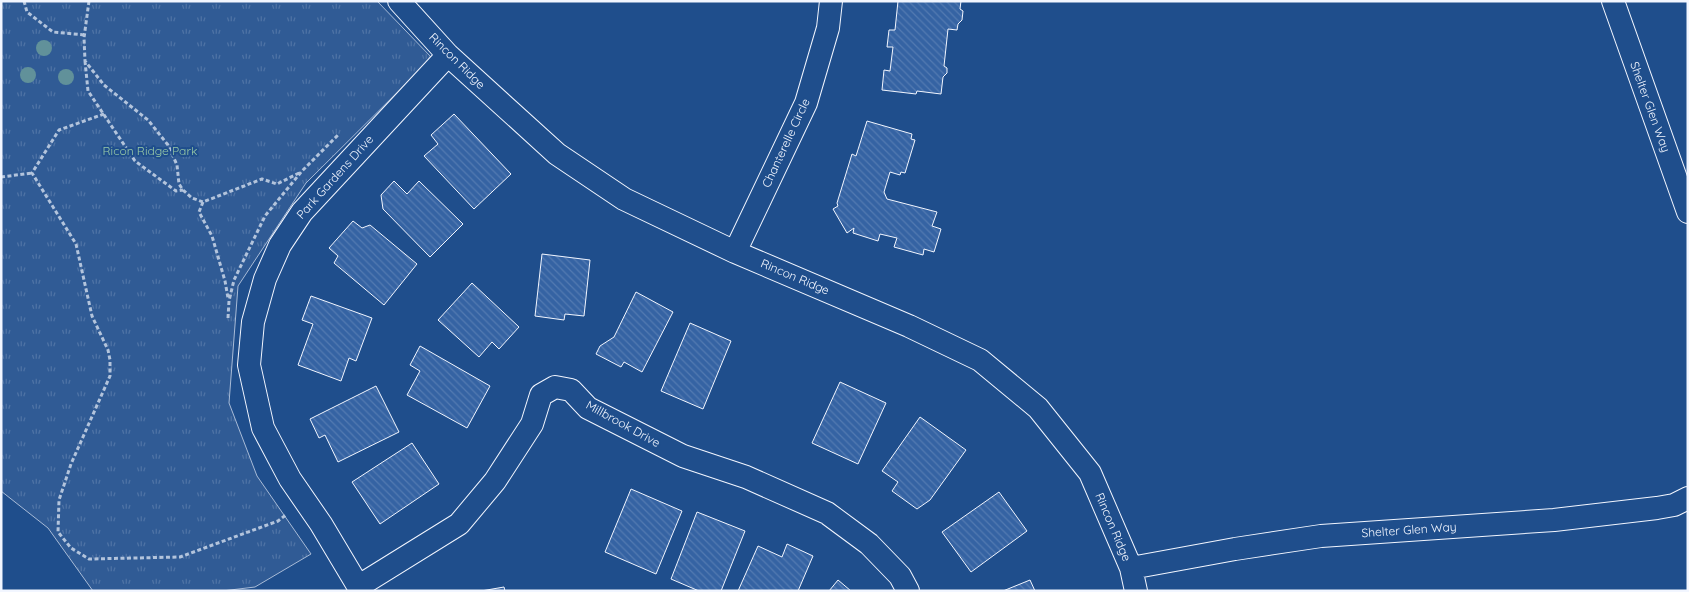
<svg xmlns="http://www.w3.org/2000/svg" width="1689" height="592" font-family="Quicksand,sans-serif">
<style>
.park{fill:url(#park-tufts);stroke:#a8bbd7}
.building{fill:url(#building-back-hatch);stroke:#f2f6ff}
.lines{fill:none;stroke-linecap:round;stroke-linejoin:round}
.street-casing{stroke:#f2f6ff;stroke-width:24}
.path{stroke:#b3c4dc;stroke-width:3;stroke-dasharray:4 2.5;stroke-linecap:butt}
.street{stroke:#1f4e8c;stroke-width:22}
.tree{fill:#61919a}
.labels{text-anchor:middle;stroke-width:4;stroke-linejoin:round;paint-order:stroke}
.street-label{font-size:12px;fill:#f2f6ff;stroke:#1f4e8c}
.park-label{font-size:12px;fill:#97c8a6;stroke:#1f4e8c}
</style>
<defs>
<pattern id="park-tufts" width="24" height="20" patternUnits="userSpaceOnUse" patternTransform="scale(1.25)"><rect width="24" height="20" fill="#305b95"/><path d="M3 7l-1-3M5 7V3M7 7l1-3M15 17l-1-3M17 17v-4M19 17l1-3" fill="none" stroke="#4e73a5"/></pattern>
<pattern id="building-back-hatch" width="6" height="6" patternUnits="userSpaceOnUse" patternTransform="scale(1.25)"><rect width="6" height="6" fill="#3563a3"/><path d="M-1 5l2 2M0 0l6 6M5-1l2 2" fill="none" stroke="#537ab1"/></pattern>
</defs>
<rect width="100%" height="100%" fill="#1f4e8c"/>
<!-- park -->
<path class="park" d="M1 1H377L432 58 306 183 238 286 229 403 257 476 311 554 255 587 222 591H93L48 528 1 491Z"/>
<!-- building -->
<path class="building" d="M898 1H961L960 9 963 11 962 20 958 24 957 30 948 29 944 66 947 68V73L943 77 941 94 917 91 916 94 882 90 884 70 890 71 893 47H887L889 30H895Z
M454 114 511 174 474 209 424 156 438 144 431 135Z
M867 121 912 134 911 139 915 140 905 173 901 172 900 175 890 172 884 192 887 199 937 212 932 226 941 229 934 252 924 249 923 255 894 247 897 238 880 234 878 241 853 233 854 228 847 233 833 209 838 206 837 203 852 154 856 156Z
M394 181 407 194 419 181 463 224 430 257 383 209 381 195Z
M353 221 362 228 370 225 417 264 384 305 334 263 338 256 329 248Z
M542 254 590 260 584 316 565 314 564 320 535 316Z
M472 283 519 327 499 349 492 342 479 357 438 320Z
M636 292 673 312 642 372 624 362 621 367 596 354 600 346 614 337Z
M311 296 372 318 356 361 349 358 341 381 298 365 313 324 302 320Z
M690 323 731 341 703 409 661 391Z
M420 346 490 386 467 428 407 395 420 371 410 365Z
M840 382 886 403 858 464 812 443Z
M376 386 399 432 338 462 325 435 319 438 310 419Z
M920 417 966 450 930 500 917 509 892 491 898 482 882 471Z
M412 443 439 484 380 524 352 482Z
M631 489 682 511 656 574 605 552Z
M999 492 1027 531 971 572 942 532Z
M697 512 745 531 721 591H699L671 579Z
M787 544 813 556 798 591H738L758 546 782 557Z
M838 580 851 591H829Z
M1030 580 1035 591H1003Z
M504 587 505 591H481Z"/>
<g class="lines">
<!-- street casing -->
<g class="street-casing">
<path id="street" d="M399 1 448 55 557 154 624 199 735 252 909 326 980 360 1038 408 1090 473 1131 568 1136 591
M1613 1 1688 212
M735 252 806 103 828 28 831 1
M1131 568 1235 549 1321 536 1554 520 1657 508 1674 505 1688 498
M359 586 459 524 495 481 532 424 541 395 555 387 571 390 588 408 683 456 746 477 827 513 869 544 900 576 908 591
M361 591 321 524 290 479 263 428 249 365 253 322 265 279 280 245 302 212 448 55"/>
</g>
<!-- path -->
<path class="path" d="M24 1 27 12 53 32 85 35
M89 1 84 38 85 61 104 85 148 120 168 145 177 165 179 184 183 190 192 198 203 202 262 179 277 184 301 172
M85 61 88 91 135 161 176 191 183 190
M104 114 59 130 32 173 76 244 92 316 108 350 110 360V376L71 464 59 500 58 532 71 548 89 559 180 557 278 521 287 514
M1 177 32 173
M203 202 199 212 212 236 225 281 228 298
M228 318 229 301 234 280 265 216 302 171 338 135"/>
<!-- street -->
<use href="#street" class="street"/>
</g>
<!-- trees -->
<g class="tree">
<circle cx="44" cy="48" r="8"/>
<circle cx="28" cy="75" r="8"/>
<circle cx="66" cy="77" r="8"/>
</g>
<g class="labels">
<!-- street labels -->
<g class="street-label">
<text transform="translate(457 61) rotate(45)" y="4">Rincon Ridge</text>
<text transform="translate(1650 107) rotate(70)" y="4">Shelter Glen Way</text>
<text transform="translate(786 143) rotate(-65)" y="4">Chanterelle Circle</text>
<text transform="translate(335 177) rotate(-48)" y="4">Park Gardens Drive</text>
<text transform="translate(795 277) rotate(23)" y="4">Rincon Ridge</text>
<text transform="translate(623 424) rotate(29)" y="4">Millbrook Drive</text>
<text transform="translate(1113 527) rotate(67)" y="4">Rincon Ridge</text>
<text transform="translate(1409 530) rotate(-4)" y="4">Shelter Glen Way</text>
</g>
<!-- park labels -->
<g class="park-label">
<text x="150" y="155">Ricon Ridge Park</text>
</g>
</g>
<!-- border -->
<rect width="1689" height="592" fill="none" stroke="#f2f6ff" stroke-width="5"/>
</svg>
